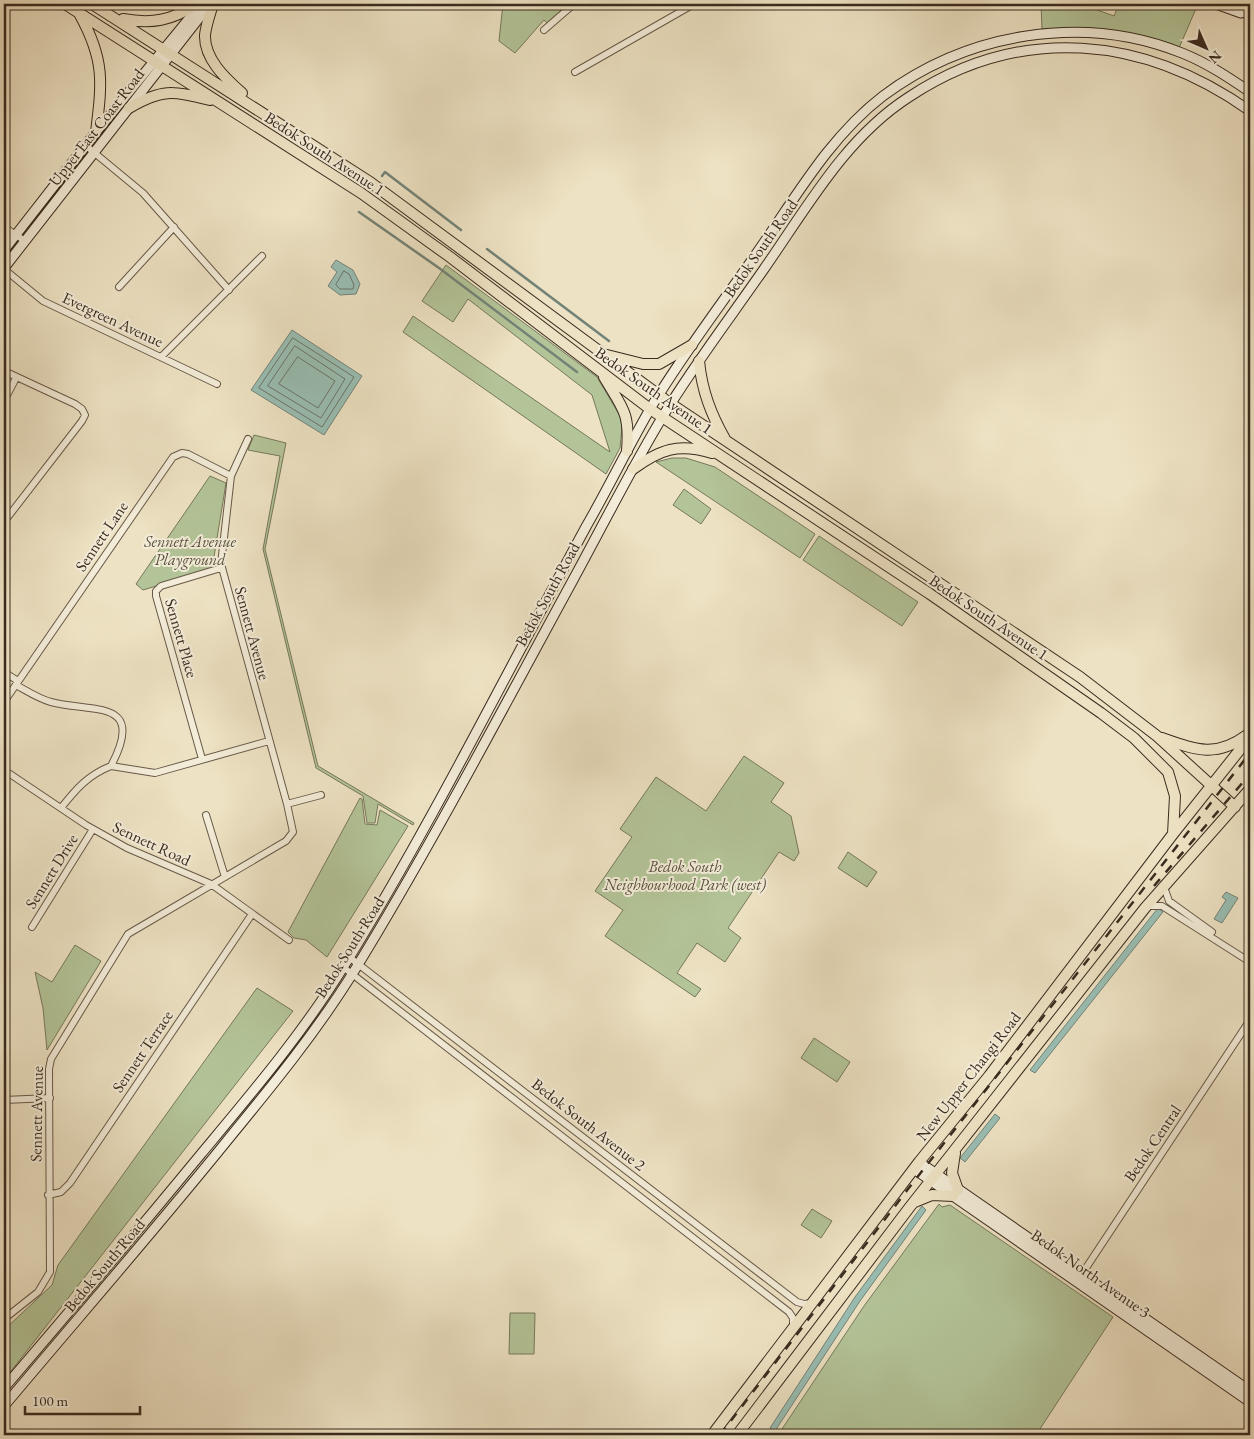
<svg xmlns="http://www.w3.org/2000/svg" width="1254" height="1439" font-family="'EB Garamond',serif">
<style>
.green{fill:#b3c498;stroke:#76785c}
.water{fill:#99beb3;stroke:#738378}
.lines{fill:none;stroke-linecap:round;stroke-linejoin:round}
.shore{stroke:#6a7469;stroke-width:1}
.stream{stroke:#738378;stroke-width:2.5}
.street-casing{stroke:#675948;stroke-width:8}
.secondary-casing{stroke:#3a2b1f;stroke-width:11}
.primary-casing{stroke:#3a2b1f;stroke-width:12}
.street{stroke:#f3ecd8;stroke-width:6}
.secondary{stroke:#f3ecd8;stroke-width:9}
.primary{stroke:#ede2c3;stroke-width:10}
.rail{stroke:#3a2b1f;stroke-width:2.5;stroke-dasharray:9 9;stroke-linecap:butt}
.labels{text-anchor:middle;stroke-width:4;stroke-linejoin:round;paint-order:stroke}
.street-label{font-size:16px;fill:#3a2b1f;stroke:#f3ecd8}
.park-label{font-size:16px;font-style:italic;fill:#58513d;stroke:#f3ecd8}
</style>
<rect width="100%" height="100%" fill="#ede2c3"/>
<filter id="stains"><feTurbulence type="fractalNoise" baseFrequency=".004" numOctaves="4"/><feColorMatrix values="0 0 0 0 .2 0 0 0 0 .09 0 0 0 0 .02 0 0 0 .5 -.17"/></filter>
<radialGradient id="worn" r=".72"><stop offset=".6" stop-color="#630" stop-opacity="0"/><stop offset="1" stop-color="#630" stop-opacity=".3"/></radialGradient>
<!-- green -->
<path class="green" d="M503 4H568L547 23 544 20 515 53 499 41Z
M1006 4H1081L1114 16 1119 4H1198L1179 48C1135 31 1090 27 1042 29L1041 4 1008 7Z
M446 265 597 377 620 416 622 427 620 448 606 474 403 332 413 316 610 452 592 395 468 299 453 322 422 301Z
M254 435 286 443 265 549 318 766 414 823 413 825 378 804 375 823H367L363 796 316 768 263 549 280 456 248 450Z
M672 458H686L715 467 815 534 800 558 656 462Z
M210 476 226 483 214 557 216 568 143 590 136 584Z
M684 489 711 509 701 524 673 505Z
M819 536 918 602 902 626 803 560Z
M744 756 784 783 771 802 791 816 799 853 794 861 779 852 728 928 741 938 725 962 697 943 677 973 701 989 695 997 605 936 623 910 595 891 632 837 620 829 656 777 706 811Z
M360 798 362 799 365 824 377 825 380 810 408 826 327 957 306 940 294 938 288 932Z
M848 852 877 872 867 887 838 868Z
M75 945 101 961 47 1050 43 1008 35 972 52 982Z
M257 988 293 1011 4 1380V1330L52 1285 58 1265Z
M814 1038 850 1062 837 1082 801 1058Z
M939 1204 942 1207 950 1205 1113 1317 1036 1435H778L864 1306Z
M812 1209 832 1221 821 1238 801 1225Z
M510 1313H535L534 1354H509Z"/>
<!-- water -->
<path class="water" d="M336 260 353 270 360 284 356 294 340 295 328 286 337 272 331 267Z
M292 330 362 376 324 435 251 390Z
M1226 892 1238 898 1222 923 1214 919 1226 900 1222 897Z
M1158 908 1163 912 1035 1073 1030 1070Z
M995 1114 1000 1118 965 1162 960 1158Z
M922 1206 926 1210 860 1301 775 1431 770 1428 855 1297Z"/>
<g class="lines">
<!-- shore -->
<path class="shore" d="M344 271 349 274 354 285 353 289H340L336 285Z
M293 338 354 377 322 427 259 388Z
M295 346 345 379 321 418 268 386Z
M298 357 335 381 318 408 279 384Z"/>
<!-- stream -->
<path class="stream" d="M382 176 385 172 461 230
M359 212 439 268 577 372
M487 249 609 341"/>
<!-- street casing -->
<g class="street-casing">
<path id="street" d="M1241 13 1250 16
M544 30 574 4
M575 72 694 4
M85 145 143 193 229 290
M4 227 25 241
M4 269 43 301 217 384
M119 287 174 227
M162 356 262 256
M4 371 75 404 82 409 85 415 82 421 4 522
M4 401 16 378
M4 672 18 681
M16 685C27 691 39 699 51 702 92 713 147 698 111 766 88 775 76 789 61 808
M4 702 173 457 182 453 188 454 231 476
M202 759 156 596V591L161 586 221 568
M111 766 155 773 269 741
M4 770 86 825 127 848 211 884 289 940
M287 804 321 795
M206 815 225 877
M1164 887 1169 901 1212 932
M1148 906H1162L1250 962
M32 927 93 829
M349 957 797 1302 804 1304 812 1303
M343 967 789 1312 793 1318V1326
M4 1100 50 1098
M48 1195 61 1192 70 1183 252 914
M1080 1277 1250 1020
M4 1319 38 1292 50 1272 49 1069 51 1059 128 934 286 841 293 832 287 804 221 564 231 476 248 439"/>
</g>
<!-- secondary casing -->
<g class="secondary-casing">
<path id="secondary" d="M1216 4 1241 13 1244 4
M4 250 96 132 201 4
M4 268 210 4
M919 1162 1250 1391
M914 1169 1250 1402
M4 1388C70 1311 136 1233 201 1154 251 1094 303 1033 344 966 432 823 507 672 587 525 610 485 630 443 653 404 684 353 720 306 754 257 793 202 828 138 883 96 967 33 1083 13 1182 53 1207 63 1228 77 1250 92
M4 1406C78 1318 154 1231 226 1142 272 1086 318 1030 356 968 433 842 502 710 573 580 603 525 631 469 663 416 694 365 730 318 764 269 806 209 845 138 909 97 1021 23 1144 36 1250 111"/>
</g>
<!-- primary casing -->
<g class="primary-casing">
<path id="primary" d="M65 4 361 193 450 257 650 409 930 594 1101 713 1134 738 1168 772 1175 796 1173 834
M92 4 370 182 671 404 1080 677 1157 736 1235 807
M213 4C210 14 206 25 205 35 204 59 226 79 242 93
M80 15C105 60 102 83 96 132
M123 19C151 24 172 21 196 4
M129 108C162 88 173 91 210 100
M607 355 643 364H659L692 345
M699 361C702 391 711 414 725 439
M604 377C623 409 630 412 627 451
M633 469C661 449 678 443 712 453
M1162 738C1196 750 1216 758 1247 735
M955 1153 952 1173 958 1190
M915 1202 932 1195 953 1196
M712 1435 919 1162 989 1076 1173 834 1250 737
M737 1435 909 1208 1145 908 1250 789"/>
</g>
<!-- street -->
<use href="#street" class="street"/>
<!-- secondary -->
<use href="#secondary" class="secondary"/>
<!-- primary -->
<use href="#primary" class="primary"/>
<!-- rail -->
<path class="rail" d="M1154 886 1250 774
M720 1435 908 1189 1250 753"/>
</g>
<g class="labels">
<!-- street labels -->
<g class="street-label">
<text transform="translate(96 127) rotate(-52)" y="6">Upper East Coast Road</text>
<text transform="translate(325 153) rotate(33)" y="6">Bedok South Avenue 1</text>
<text transform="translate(760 248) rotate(-55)" y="6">Bedok South Road</text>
<text transform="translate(113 319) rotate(25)" y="6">Evergreen Avenue</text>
<text transform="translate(654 390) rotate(35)" y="6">Bedok South Avenue 1</text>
<text transform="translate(101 536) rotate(-56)" y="6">Sennett Lane</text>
<text transform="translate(547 594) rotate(-61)" y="6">Bedok South Road</text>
<text transform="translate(989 617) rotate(34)" y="6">Bedok South Avenue 1</text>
<text transform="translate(253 633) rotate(75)" y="6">Sennett Avenue</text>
<text transform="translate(182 638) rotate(74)" y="6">Sennett Place</text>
<text transform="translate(152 843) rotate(25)" y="6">Sennett Road</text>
<text transform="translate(51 871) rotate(-58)" y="6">Sennett Drive</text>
<text transform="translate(349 947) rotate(-58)" y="6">Bedok South Road</text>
<text transform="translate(142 1051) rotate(-56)" y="6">Sennett Terrace</text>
<text transform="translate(968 1076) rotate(-52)" y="6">New Upper Changi Road</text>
<text transform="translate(36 1114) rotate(-89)" y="6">Sennett Avenue</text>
<text transform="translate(589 1124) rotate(38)" y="6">Bedok South Avenue 2</text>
<text transform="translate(1152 1143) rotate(-56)" y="6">Bedok Central</text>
<text transform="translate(104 1265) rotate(-50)" y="6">Bedok South Road</text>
<text transform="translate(1091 1273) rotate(35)" y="6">Bedok North Avenue 3</text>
</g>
<!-- park labels -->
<g class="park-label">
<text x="190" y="547">Sennett Avenue<tspan x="190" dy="18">Playground</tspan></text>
<text x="685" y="872">Bedok South<tspan x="685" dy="18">Neighbourhood Park (west)</tspan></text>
</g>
</g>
<!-- margin -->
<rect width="1254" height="1439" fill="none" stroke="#ede2c3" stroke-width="20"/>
<rect x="5" y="5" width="1244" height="1429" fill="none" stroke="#3a2b1f" stroke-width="2.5"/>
<rect x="10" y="10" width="1234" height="1419" fill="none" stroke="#3a2b1f"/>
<!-- north arrow -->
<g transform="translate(1206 48) rotate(135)" stroke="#f3ecd8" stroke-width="4" paint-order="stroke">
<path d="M0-4L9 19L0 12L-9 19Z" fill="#3a2b1f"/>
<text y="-8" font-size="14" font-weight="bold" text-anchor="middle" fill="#3a2b1f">N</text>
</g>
<!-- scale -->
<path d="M25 1406v8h115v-8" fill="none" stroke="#3a2b1f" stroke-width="2.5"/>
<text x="32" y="1406" font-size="15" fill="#3a2b1f" stroke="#f3ecd8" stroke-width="4" paint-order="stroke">100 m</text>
<rect width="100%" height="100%" filter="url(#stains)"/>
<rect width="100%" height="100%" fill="url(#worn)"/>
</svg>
